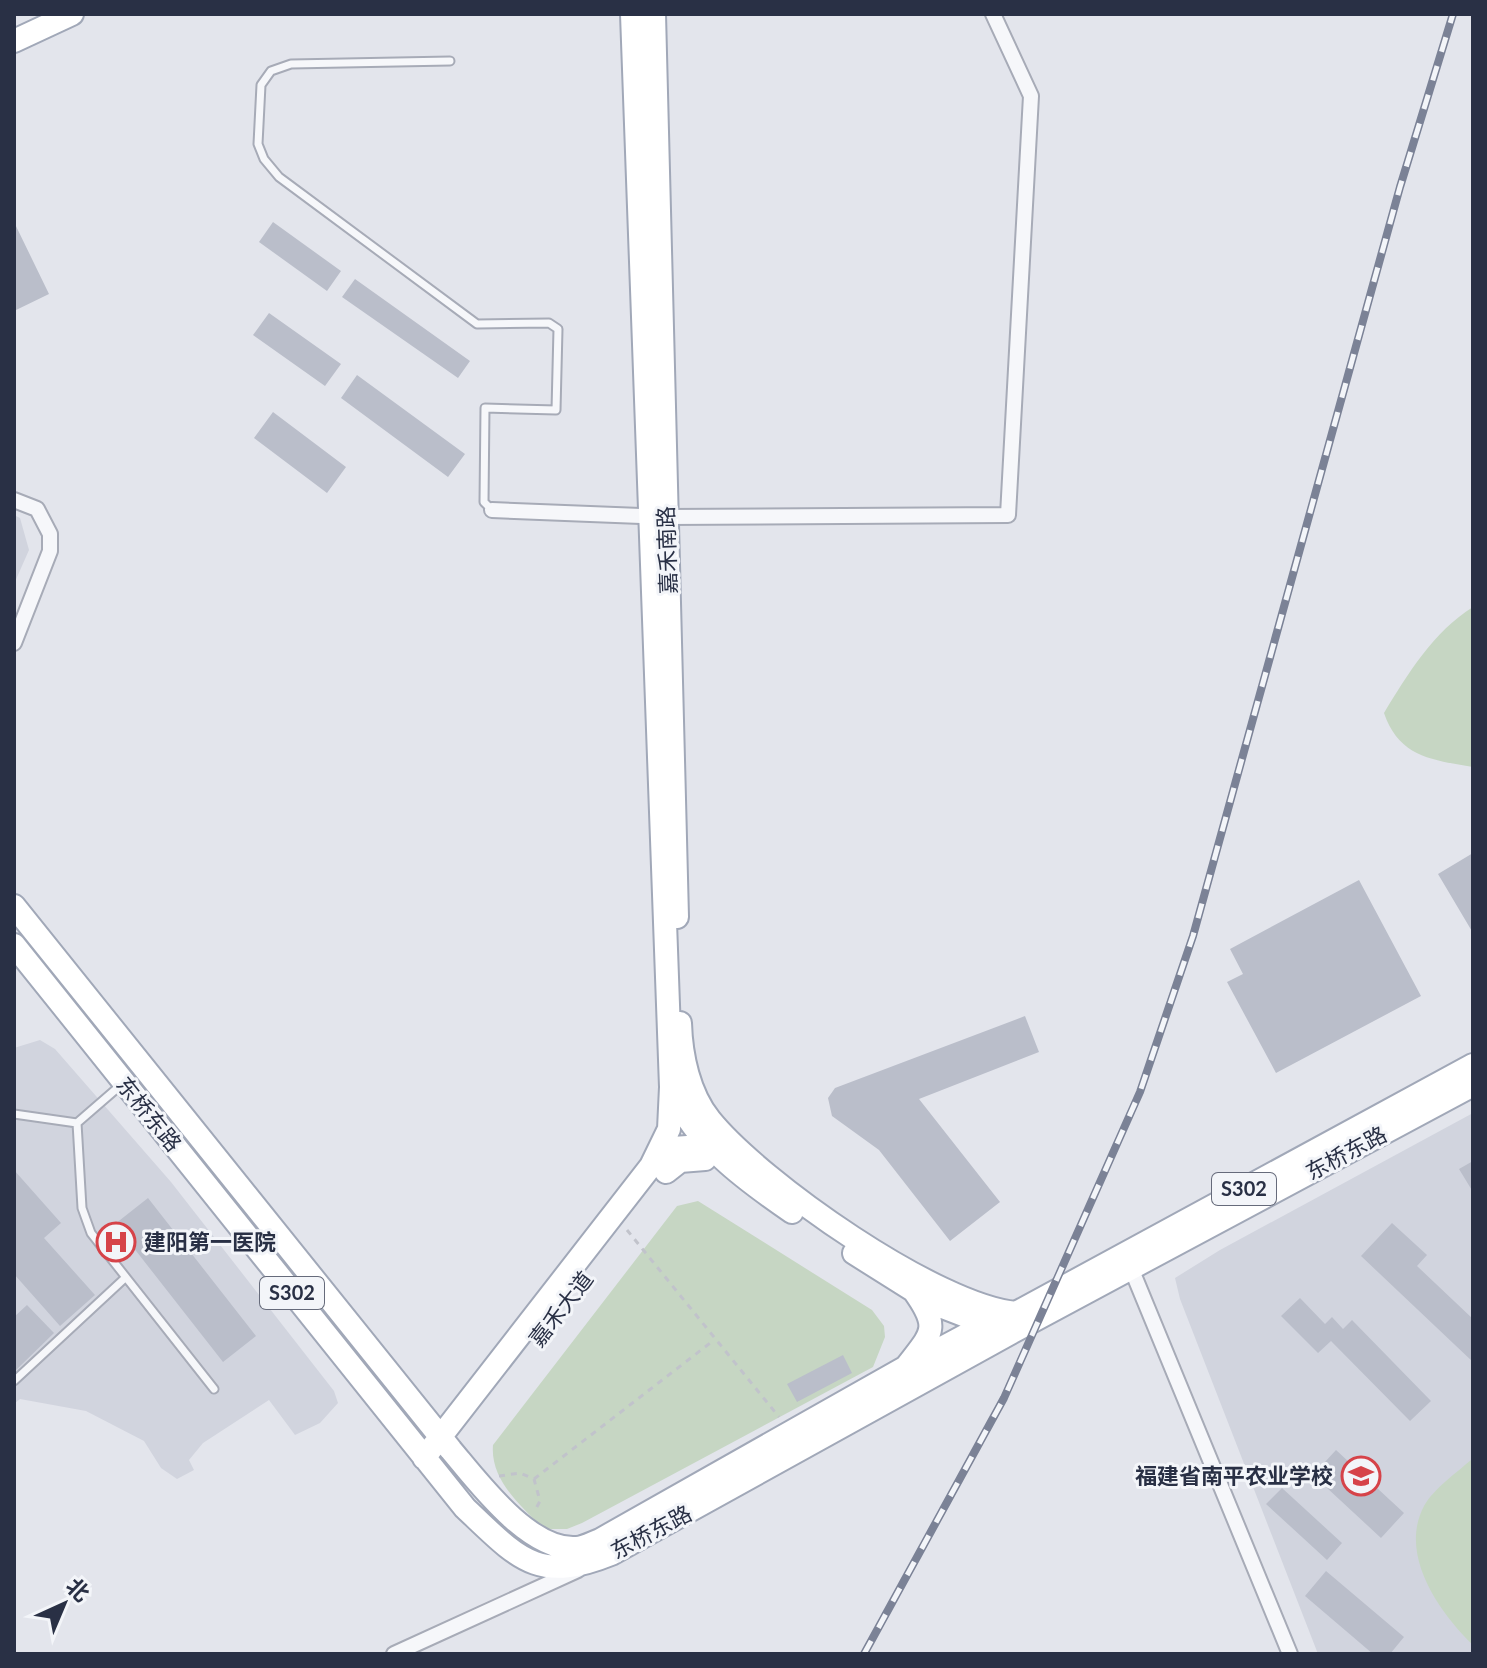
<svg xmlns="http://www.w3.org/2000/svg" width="1487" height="1668" font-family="Lato,'Noto Sans SC',sans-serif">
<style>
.built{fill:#d1d4de}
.green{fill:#c6d6c3}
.building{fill:#babeca}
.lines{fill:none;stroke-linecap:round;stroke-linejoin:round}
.service-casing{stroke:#a7abb7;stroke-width:11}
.minor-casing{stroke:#a7abb7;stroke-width:18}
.primary-casing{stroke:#a1a8b8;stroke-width:26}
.path{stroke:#c1c3cb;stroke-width:3;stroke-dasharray:6 6;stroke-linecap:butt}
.service{stroke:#f6f7fa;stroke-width:7}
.minor{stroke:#f6f7fa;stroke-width:14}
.primary{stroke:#fff;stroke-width:22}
.rail-casing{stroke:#7b8296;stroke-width:8}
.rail{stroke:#f3f5f9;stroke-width:5;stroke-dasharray:15;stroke-linecap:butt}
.labels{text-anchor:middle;stroke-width:6;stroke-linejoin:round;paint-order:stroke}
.shield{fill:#f3f5f9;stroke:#666b7b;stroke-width:2}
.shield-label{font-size:20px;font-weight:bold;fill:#293045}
.street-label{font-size:22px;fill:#293045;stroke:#f3f5f9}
.poi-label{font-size:22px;font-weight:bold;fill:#293045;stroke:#f3f5f9;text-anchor:start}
</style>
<rect width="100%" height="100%" fill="#e3e5ec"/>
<!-- built -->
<path class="built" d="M14 515 20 518 29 550 14 584Z
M40 1040 55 1049 171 1182 334 1391 338 1403 320 1423 295 1435 269 1400 203 1443 189 1460 194 1470 177 1479 161 1468 144 1441 86 1411 20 1399 14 1404V1048Z
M1473 1113V1654H1318L1180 1299 1175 1278 1220 1250Z"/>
<!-- green -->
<path class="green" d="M1473 607V767C1432 760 1399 757 1384 713 1407 675 1434 631 1473 607Z
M698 1201 872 1310 884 1326 885 1337 873 1367 582 1523 567 1529H544C521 1506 490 1480 493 1445L677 1206Z
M1473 1458V1645C1440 1613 1398 1555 1424 1506 1434 1488 1458 1472 1473 1458Z"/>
<!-- building -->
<path class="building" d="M14 222 49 294 14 311Z
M273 222 341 271 327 291 259 242Z
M355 279 470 361 458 378 342 297Z
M269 313 341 364 325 386 253 335Z
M357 375 465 454 448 477 341 398Z
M273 412 346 467 327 493 254 438Z
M1473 853V933L1438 874Z
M1359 880 1421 996 1276 1073 1227 982 1243 974 1230 949Z
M1025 1016 1039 1052 919 1099 1000 1202 950 1241 879 1150 832 1116 828 1098 835 1088Z
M1473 1161V1192L1459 1169Z
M14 1170 61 1223 44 1238 95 1295 60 1326 14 1274Z
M148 1198 256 1336 223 1362 115 1224Z
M1392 1223 1427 1255 1417 1266 1473 1319V1362L1361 1256Z
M1300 1298 1325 1324 1332 1317 1343 1329 1352 1320 1431 1401 1410 1421 1331 1341 1318 1353 1281 1316Z
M27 1305 54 1333 14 1372V1317Z
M843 1355 852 1373 797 1402 787 1384Z
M1336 1450 1404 1513 1381 1538 1313 1475Z
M1282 1488 1342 1543 1327 1560 1266 1504Z
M1326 1571 1404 1637 1390 1654H1373L1305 1596Z"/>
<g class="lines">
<!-- service casing -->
<g class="service-casing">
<path id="service" d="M450 61 291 64 271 71 261 85 258 144 264 159 279 177 477 324 549 323 558 329 556 410 485 408 484 502 492 510
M14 1114 77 1123 122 1084
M77 1123 82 1208 91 1233 214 1389
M14 1381 125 1278"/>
</g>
<!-- minor casing -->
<g class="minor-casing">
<path id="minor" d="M14 500 37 509 50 534V551L14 643
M492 510 666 517 1008 515 1031 96 993 14
M1131 1268 1290 1654
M394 1654 578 1570"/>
</g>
<!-- primary casing -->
<g class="primary-casing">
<path id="primary" d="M654 14 677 917
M14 41 72 14
M14 906 451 1450C478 1482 529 1551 576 1548 583 1548 592 1543 600 1540L906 1367C932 1333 941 1329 914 1291
M14 945 465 1508C518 1558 537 1584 611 1554L1025 1325 1473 1085
M680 1023C681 1056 689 1094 710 1120 761 1183 937 1306 1016 1313
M672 1090C696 1144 744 1179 792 1212
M654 1161 673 1148 717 1145
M666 1172 680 1161 705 1159
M854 1253 935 1304 992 1326
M914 1363 985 1325 1016 1313 1473 1065
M424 1458 651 1166 669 1129 671 1087 632 14"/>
</g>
<!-- path -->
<path class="path" d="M627 1230 779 1417
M499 1476 520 1473 534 1479 540 1501 534 1512
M534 1479 714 1340"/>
<!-- service -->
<use href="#service" class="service"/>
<!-- minor -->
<use href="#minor" class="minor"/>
<!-- primary -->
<use href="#primary" class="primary"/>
<!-- rail casing -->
<g class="rail-casing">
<path id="rail" d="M864 1654 1004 1398 1140 1092 1193 936 1400 187 1453 14"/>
</g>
<!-- rail -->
<use href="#rail" class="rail"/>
</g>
<!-- icons -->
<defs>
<g id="hospital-ring" transform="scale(2)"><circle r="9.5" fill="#f3f5f9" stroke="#d64349" stroke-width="1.5"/><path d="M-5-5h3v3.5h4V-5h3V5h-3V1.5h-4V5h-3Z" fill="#d64349"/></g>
<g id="school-ring" transform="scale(2)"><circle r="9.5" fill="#f3f5f9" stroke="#d64349" stroke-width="1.5"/><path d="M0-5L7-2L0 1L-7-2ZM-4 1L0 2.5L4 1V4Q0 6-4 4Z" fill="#d64349"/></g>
</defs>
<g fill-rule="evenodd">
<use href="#hospital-ring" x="116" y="1242"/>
<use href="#school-ring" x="1361" y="1476"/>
</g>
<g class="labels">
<!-- shield labels -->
<g class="shield">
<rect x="1212" y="1173" width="64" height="32" rx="6"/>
<rect x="260" y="1277" width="64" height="32" rx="6"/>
</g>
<g class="shield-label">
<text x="1244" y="1196">S302</text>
<text x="292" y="1300">S302</text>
</g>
<!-- street labels -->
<g class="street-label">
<text transform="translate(667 550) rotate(-92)" y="8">嘉禾南路</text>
<text transform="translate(149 1114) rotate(51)" y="8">东桥东路</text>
<text transform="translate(1346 1153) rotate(-28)" y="8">东桥东路</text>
<text transform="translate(561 1309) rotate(-52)" y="8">嘉禾大道</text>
<text transform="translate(651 1532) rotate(-28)" y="8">东桥东路</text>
</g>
<!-- poi labels -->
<g class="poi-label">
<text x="144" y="1250">建阳第一医院</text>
<text x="1333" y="1484" text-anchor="end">福建省南平农业学校</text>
</g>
</g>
<!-- border -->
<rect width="1487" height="1668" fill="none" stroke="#293045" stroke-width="32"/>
<!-- north arrow -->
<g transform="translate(64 1604) rotate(44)" stroke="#f3f5f9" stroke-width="6" paint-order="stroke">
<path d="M0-6L14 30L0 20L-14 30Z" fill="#293045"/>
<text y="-12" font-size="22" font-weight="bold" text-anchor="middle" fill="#293045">北</text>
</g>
</svg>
